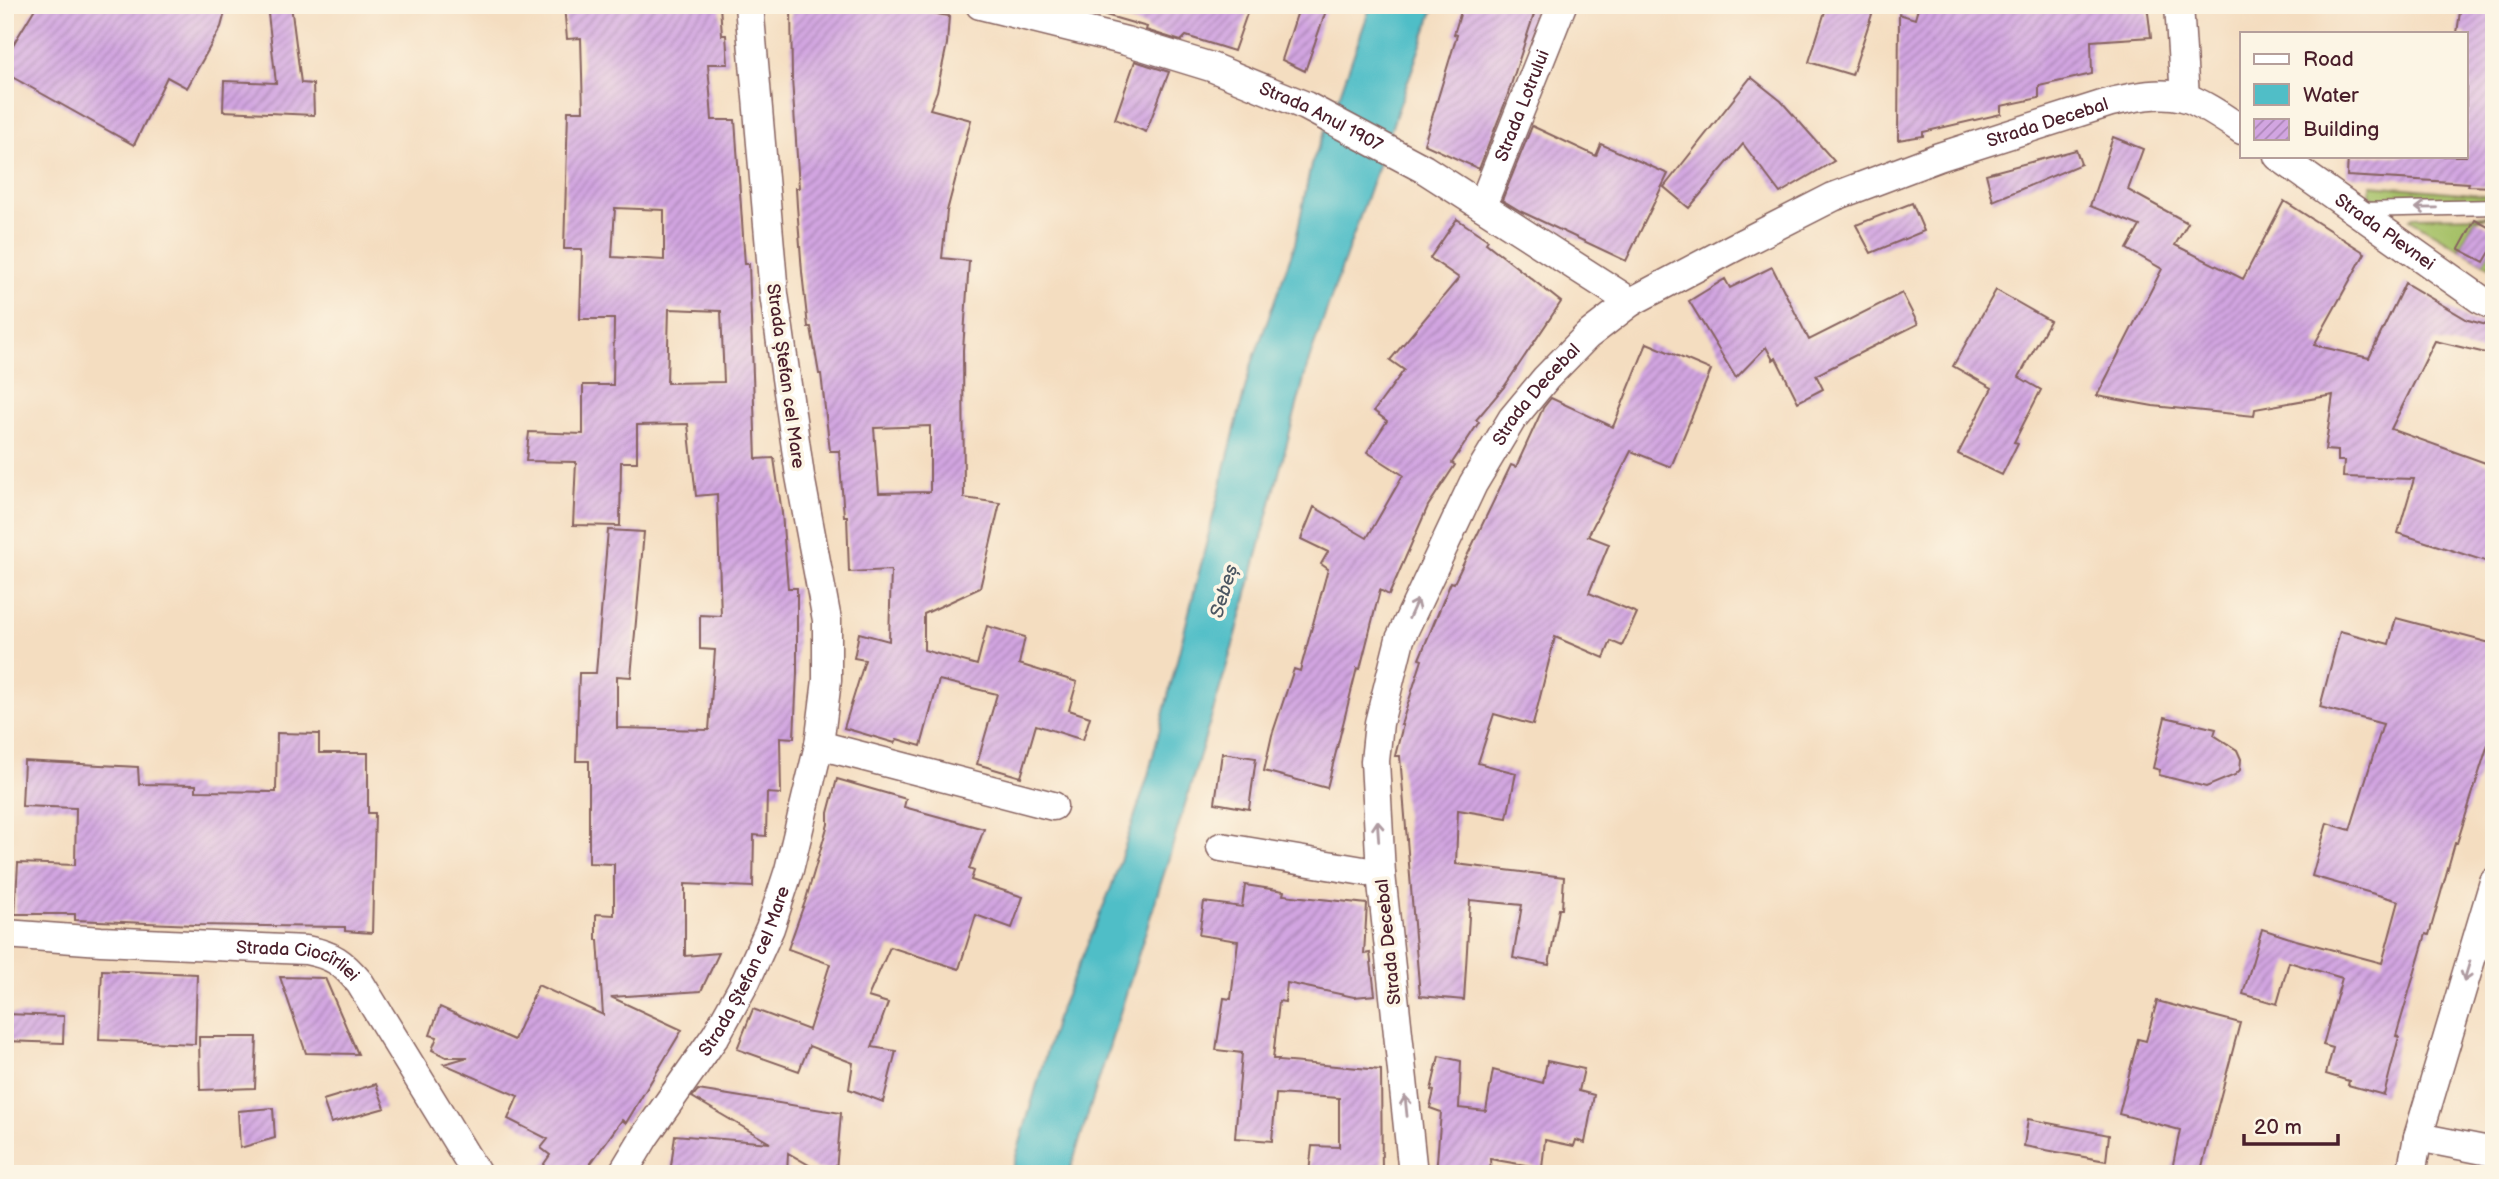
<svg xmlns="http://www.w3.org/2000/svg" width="2499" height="1179" font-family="'Balsamiq Sans',sans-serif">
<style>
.green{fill:#a6c167;stroke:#787049;stroke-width:2}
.water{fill:#50bec7;stroke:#4d6e79;stroke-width:2}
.building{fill:url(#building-hatch);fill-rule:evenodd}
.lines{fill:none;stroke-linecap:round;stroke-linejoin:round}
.lane-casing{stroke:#86625f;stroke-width:17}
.street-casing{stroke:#86625f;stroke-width:31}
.lane{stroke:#fff;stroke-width:14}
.street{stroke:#fff;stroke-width:28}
.oneway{stroke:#ae9aa0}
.labels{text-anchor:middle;stroke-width:7;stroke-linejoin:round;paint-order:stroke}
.street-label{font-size:18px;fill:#4a1f2b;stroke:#fcf5e5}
.water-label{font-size:19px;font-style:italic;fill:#4c5762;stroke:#fcf5e5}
</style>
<defs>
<pattern id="building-hatch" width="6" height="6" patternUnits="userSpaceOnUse" patternTransform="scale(1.75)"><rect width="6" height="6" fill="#d2a5e1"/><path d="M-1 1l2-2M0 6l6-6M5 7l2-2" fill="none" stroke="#ac86b7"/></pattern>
</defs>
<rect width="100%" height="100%" fill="#fcf5e5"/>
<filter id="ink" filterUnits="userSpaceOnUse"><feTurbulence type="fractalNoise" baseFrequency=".0143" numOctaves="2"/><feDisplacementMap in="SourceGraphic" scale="14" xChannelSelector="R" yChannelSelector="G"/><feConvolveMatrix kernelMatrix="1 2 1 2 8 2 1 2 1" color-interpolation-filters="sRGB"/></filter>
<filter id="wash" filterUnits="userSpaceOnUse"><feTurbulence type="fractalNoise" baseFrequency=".00686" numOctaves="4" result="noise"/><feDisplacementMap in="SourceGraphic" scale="28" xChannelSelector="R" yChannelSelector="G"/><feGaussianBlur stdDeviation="1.57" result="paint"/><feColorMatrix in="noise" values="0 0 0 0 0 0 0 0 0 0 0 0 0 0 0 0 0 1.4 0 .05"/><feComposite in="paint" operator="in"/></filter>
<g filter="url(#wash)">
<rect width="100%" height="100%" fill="#f4ddc0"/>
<!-- green -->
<path class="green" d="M2372 185 2494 196V201H2379L2369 194Z
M2494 216 2475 220 2459 248 2484 262 2494 245V269L2410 219 2413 217Z"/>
<!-- water -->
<path class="water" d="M1371 5H1435L1309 360 1236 635 1167 864 1069 1174H1011L1056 1019 1111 888 1148 776 1250 369 1295 244 1311 165 1340 94Z"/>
<g id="blocks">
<!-- building -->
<path class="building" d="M37 5H227L221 27 187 88 167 77 134 145 5 73V58Z
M267 5H291L301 83 313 84 314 115 223 111 224 81 276 83Z
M564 5H720L722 35H726L728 64H708L712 120H735L745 264H749L756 459 774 458 782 513 788 588H797V673L794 738 780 737 781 794 767 793 766 836 754 835 753 887 685 884V956L719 953 701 991 611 997 682 1030 626 1123 622 1120 583 1174H537L550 1155 541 1148 548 1139 508 1119 518 1096 444 1064 468 1057H446L432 1050 437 1037 430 1035 440 1007 514 1040 538 985 603 1015 598 940H596V914L614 915V864L589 863V761H576L579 673H596L608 530 644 532 631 677 617 676V728L709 730 715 650 700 649V615L721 616 717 494 696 496 688 424 637 425V462H621L620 526 573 525 576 462 526 461 529 432 583 434V385H613L614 319H580L582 249H564L568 111H583L581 38 567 39ZM615 208 664 210V260L612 257ZM669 309 721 311 724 382 667 383Z
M791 5H883L949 16 947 44 937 91 930 109 971 120 947 211 942 258 969 261 963 350 964 498 1000 503 980 588 924 614V650L977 665 987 626 1025 637 1019 664 1077 682 1069 710 1090 717 1083 740 1036 725 1021 777 977 764 997 694 939 680 921 746 897 739 895 743 844 728 865 660 854 658 859 633 889 641 891 570 849 572 847 516H844L839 451H830L821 374H819L811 327H808L802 272 797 206 796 188H799L792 78ZM930 426V492L879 493 874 428Z
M1096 5H1250L1234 51 1186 36 1181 41 1146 30 1147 27 1095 12Z
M1300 5H1328L1305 71 1282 60Z
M1463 5H1537L1505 103 1479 169 1424 144 1457 35 1454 34Z
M1827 5H1875L1852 75 1809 62Z
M1919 5H2147L2151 37 2091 41 2092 74 2039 86V98L2001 106V114L1923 132V136L1898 140 1899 14 1915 19Z
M2461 5H2494V187L2468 186 2469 183 2347 176 2348 156H2466V33H2457Z
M1135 61 1169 72 1146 132 1115 119Z
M1751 77 1781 101 1834 161 1780 193 1743 144 1689 208 1664 187Z
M1532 126 1596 156 1601 144 1668 174 1626 261 1522 212 1502 200Z
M2113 137 2143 149 2128 190 2188 223 2175 245 2243 279 2284 201 2365 253 2314 345 2369 358 2405 283 2468 320 2494 327V355L2435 341 2391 429 2494 466V564L2398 533 2414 479 2343 477 2344 461H2338V451L2325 450 2333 395 2255 409 2254 416 2153 406 2097 396 2162 269 2127 249 2140 226 2090 206Z
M2076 150 2081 164 1993 201 1986 174Z
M1912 203 1924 231 1871 253 1856 225Z
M1457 219 1488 240 1486 243 1561 302 1504 387 1476 420 1479 422 1452 463 1455 465 1428 506 1389 595 1380 590 1360 669 1357 668 1327 788 1264 771 1272 735 1294 669 1300 671 1328 569 1321 564 1328 552 1301 539 1314 507 1367 538 1403 475 1367 452 1387 421 1374 411 1404 370 1390 360 1459 278 1430 258Z
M2475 220 2494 230V245L2484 262 2459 249Z
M1772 267 1809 340 1902 293 1918 324 1816 375 1823 389 1798 402 1776 358 1773 360 1766 347 1736 378 1689 301 1725 279 1730 288Z
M1996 290 2050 321 2019 377 2041 390 2014 442 2018 443 2002 475 1958 454 1992 388 1953 366Z
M1647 343 1711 370 1671 467 1631 451 1588 536 1609 544 1589 593 1637 613 1622 646 1611 641 1604 658 1555 637 1533 725 1494 714 1478 763 1516 773 1507 818 1458 810 1456 864 1564 877 1562 909H1559L1549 965 1513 958 1522 905 1470 900 1464 1000 1420 996 1400 756H1395L1403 725H1401L1422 660 1419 659 1451 582 1454 583 1511 465 1516 467 1543 408 1551 398 1613 427Z
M2396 618 2494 644V725L2457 843H2455L2429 935 2426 934 2396 1036 2399 1037 2384 1095 2348 1085 2349 1081 2326 1074 2333 1048 2323 1045 2342 978 2289 962 2277 1004 2243 994 2262 929 2296 940 2382 963 2399 901 2312 876 2327 823 2350 830 2383 724 2320 707 2340 631 2389 644Z
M2165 717 2216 729 2214 735 2237 750 2241 759 2240 770 2235 775 2206 787 2159 775 2160 770 2153 768Z
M277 733 319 734V753H368V813H375L372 933 345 931V927L195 925 75 920V914H15L18 863 75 865 76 808 22 806 24 761 138 767 139 784 196 785V791L276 792Z
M1222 753 1256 758 1249 809 1215 803Z
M837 779 906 799 904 807 984 829 969 869 974 871 971 880 1023 897 1012 928 976 915 959 969 890 947 868 997 888 1003 872 1047 896 1051 883 1102 849 1089 853 1063 809 1046 799 1071 737 1049 753 1009 809 1030 830 964 788 949 806 899 828 824V813Z
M1245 885 1284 891 1283 895 1367 904 1364 954 1370 953 1375 995 1354 997 1287 983 1285 1002 1279 1001 1273 1059H1279L1278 1061 1381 1070 1382 1174 1309 1173 1312 1146 1339 1147V1098L1276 1094 1272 1141 1235 1138 1242 1053 1216 1050 1224 998 1231 999 1238 941 1199 935 1204 902 1242 907Z
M102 970 197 974 195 1044 99 1040Z
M280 977 325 978 358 1054 306 1053Z
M2157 1001 2240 1023 2200 1174H2171L2180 1130 2119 1114 2138 1039 2146 1041Z
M5 1014 64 1016 63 1043 5 1041Z
M199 1037H257L255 1088 200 1090Z
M1439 1056 1461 1061 1459 1108 1486 1111 1493 1070 1543 1083 1547 1061 1584 1069 1579 1091 1594 1095 1585 1143 1576 1140 1574 1146 1545 1140 1542 1168 1490 1159 1491 1174H1436L1441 1112 1430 1108 1434 1091 1431 1090Z
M376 1084 385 1108 331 1123 323 1100Z
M698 1090 841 1113 836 1171 816 1169 788 1153 787 1174H670L675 1135 770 1143 692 1097Z
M273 1108 275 1138 240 1148 238 1111Z
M2028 1119 2109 1135 2106 1161 2024 1146Z"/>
</g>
</g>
<g filter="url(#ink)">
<use href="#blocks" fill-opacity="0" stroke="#86625f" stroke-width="2"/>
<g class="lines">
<!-- lane casing -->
<g class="lane-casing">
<path id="lane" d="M2359 210 2494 207"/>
</g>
<!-- street casing -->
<g class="street-casing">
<g id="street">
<path id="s1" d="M980 5 1126 41 1211 67 1306 106 1424 169 1631 302"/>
<path d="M2179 5 2185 97"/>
<path id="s2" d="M2278 156 2480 299 2494 306"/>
<path id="s3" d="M1482 206 1562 5"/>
<path d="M819 745 1053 806"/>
<path d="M1221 847 1381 874"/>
<path id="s4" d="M5 934 101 941 306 950C333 955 342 962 360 983L477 1174"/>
<path d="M2418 1137 2494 1152"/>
<path id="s5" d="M622 1174 645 1136 716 1035 746 981 770 928 789 870 819 745 827 680V620L800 476 774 294 749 5"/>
<path id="s6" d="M1413 1174 1381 874 1375 761 1379 723 1400 639 1473 484 1512 419 1546 378 1587 336 1631 302 1733 248 1833 197 1939 157 2111 102C2134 97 2160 91 2183 97 2200 101 2227 120 2242 130"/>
<path d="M2411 1174 2418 1137 2494 882"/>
</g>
</g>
<!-- lane -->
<use href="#lane" class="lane"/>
<!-- street -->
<use href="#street" class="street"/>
</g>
<!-- one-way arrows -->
<defs><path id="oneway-shaft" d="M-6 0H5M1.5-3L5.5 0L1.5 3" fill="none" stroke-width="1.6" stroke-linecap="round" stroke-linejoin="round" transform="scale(1.75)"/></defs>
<g class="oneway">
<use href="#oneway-shaft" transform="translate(2426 208) rotate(179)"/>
<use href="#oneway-shaft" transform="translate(1413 609) rotate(-66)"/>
<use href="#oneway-shaft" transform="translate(1378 831) rotate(-94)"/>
<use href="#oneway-shaft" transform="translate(2467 971) rotate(107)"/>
<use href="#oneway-shaft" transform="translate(1406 1106) rotate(-96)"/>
</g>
</g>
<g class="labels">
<!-- street labels -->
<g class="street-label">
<text dy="6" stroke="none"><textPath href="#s3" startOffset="108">Strada Lotrului</textPath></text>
<text dy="6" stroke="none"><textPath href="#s1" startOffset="360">Strada Anul 1907</textPath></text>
<text dy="6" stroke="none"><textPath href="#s6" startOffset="1409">Strada Decebal</textPath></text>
<text dy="6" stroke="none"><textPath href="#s2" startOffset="131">Strada Plevnei</textPath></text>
<text transform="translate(786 376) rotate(82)" y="6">Strada Ștefan cel Mare</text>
<text dy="6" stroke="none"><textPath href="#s6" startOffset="821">Strada Decebal</textPath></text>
<text transform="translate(1388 942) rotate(-96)" y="6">Strada Decebal</text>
<text dy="6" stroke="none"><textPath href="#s4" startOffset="296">Strada Ciocîrliei</textPath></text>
<text dy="6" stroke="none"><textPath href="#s5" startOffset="238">Strada Ștefan cel Mare</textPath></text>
</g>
<!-- water labels -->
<g class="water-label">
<text transform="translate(1223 591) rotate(-73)" y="7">Sebeș</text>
</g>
</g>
<!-- margin -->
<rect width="2499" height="1179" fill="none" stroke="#fcf5e5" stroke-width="28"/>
<!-- legend -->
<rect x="2240" y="32" width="228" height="126" fill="#fcf5e5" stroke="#b59f9b" stroke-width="2"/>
<rect x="2254" y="54" width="35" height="10" fill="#ffffff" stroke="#b59f9b" stroke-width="2"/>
<text x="2303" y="66" font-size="21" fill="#4a1f2b">Road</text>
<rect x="2254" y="84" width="35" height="21" fill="#50bec7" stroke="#b59f9b" stroke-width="2"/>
<text x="2303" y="102" font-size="21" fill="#4a1f2b">Water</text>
<rect x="2254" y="119" width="35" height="21" fill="url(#building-hatch)" stroke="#b59f9b" stroke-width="2"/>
<text x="2303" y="136" font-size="21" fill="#4a1f2b">Building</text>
<!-- scale -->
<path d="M2244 1134v10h94v-10" fill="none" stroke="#4a1f2b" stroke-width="3.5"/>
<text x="2254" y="1134" font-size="21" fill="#4a1f2b" stroke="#fcf5e5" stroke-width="5" paint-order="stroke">20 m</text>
</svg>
